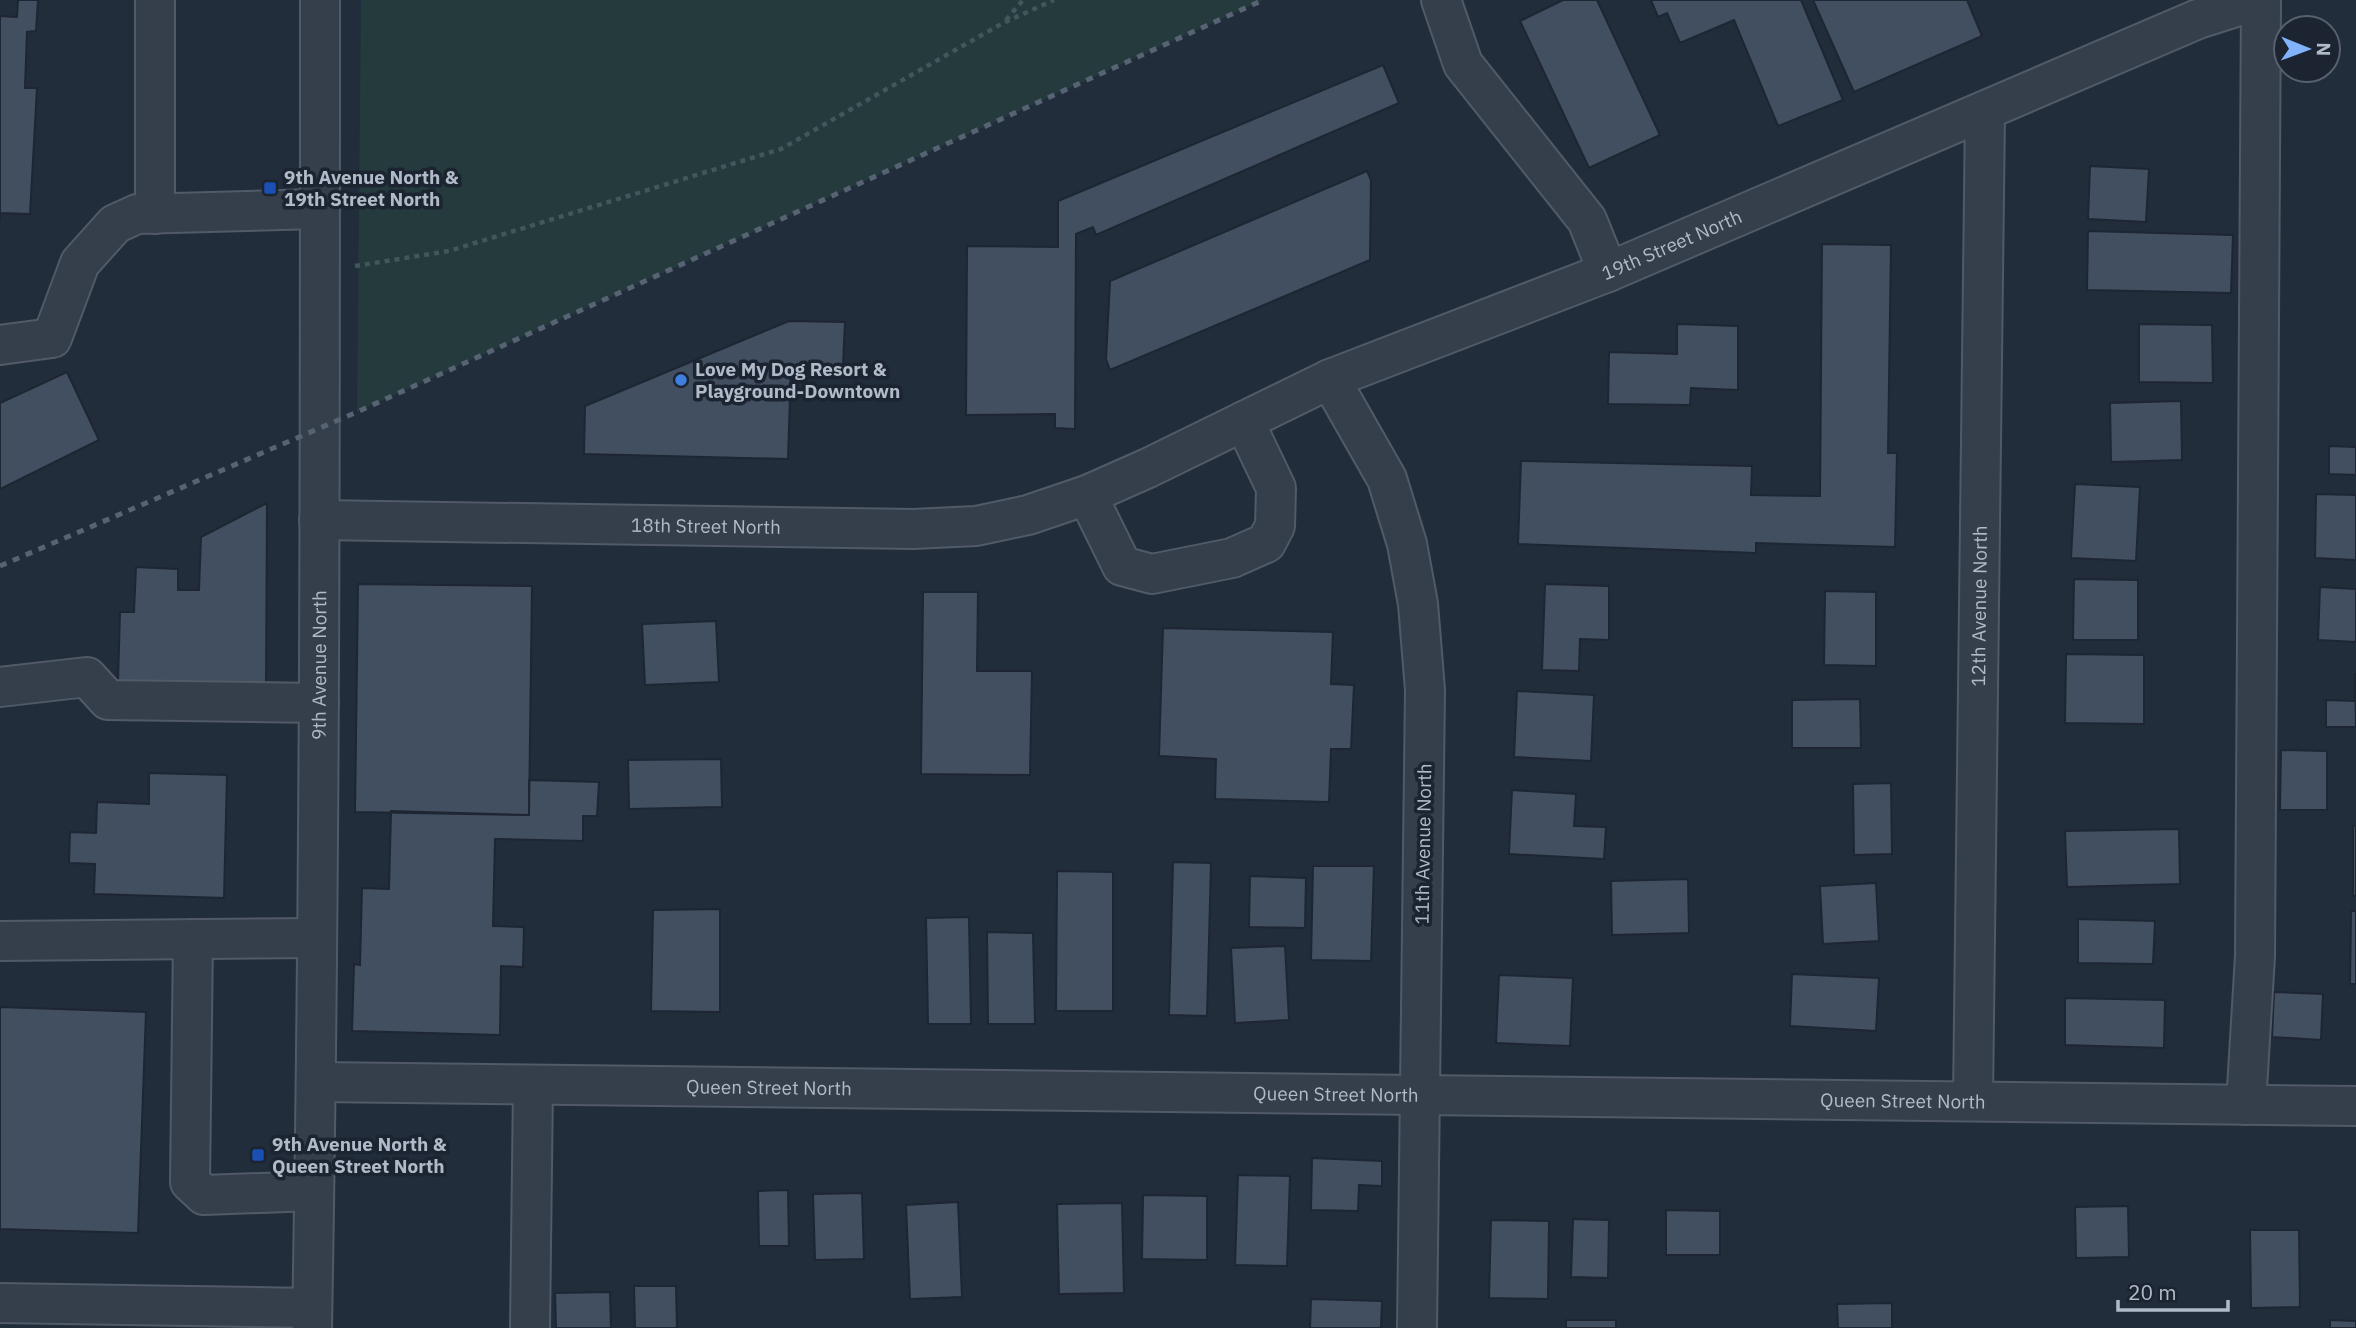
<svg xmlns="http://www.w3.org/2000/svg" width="2356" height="1328" font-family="'IBM Plex Sans',sans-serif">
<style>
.green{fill:#243a3d}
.building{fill:#424f60;stroke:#1d2632;stroke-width:2}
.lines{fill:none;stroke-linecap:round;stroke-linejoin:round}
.minor-casing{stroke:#515a66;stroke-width:42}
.path{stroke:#41575a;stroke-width:4.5;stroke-dasharray:5 5;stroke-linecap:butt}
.minor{stroke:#353f4c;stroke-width:38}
.rail{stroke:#576373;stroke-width:5;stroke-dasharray:7 7;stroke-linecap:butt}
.transit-dot{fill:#1a4fb4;stroke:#1b2430;stroke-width:2.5}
.shop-dot{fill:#3f7fe0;stroke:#1b2430;stroke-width:2.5}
.labels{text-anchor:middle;stroke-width:7;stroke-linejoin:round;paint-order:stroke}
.poi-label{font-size:19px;font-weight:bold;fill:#b1bac8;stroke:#1b2430;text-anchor:start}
.street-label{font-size:19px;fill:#b1bac8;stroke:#1b2430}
</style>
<rect width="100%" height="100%" fill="#222d3c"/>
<!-- green -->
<path class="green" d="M361 0H1263L357 412Z"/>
<!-- building -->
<path class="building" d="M18 0H38L36 31 27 32 25 88H37L30 214 0 213V221V16L17 17Z
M1563 0H1597L1660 135 1589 168 1520 21Z
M1651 0H1801L1843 100 1778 126 1734 20 1680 43 1667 13 1658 17Z
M1813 0H1967L1982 36 1854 92Z
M1383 65 1399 103 1096 235 1093 227 1076 234 1075 429 1055 428V414L966 415 967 246 1058 247V201Z
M2090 166 2149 169 2146 222 2088 219Z
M1367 171 1371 180 1370 260 1110 370 1106 359 1110 281Z
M2088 231 2233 235 2231 293 2087 290Z
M1822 244 1891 245 1888 453H1897L1895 547 1756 543V553L1518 544 1521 461 1752 466 1751 495 1820 496Z
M789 321 845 322 843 365H791L788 459 584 454 585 406Z
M1677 324 1738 326V390L1691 388 1690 405 1608 404 1609 352 1677 354Z
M2139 324 2212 325 2213 383 2139 382Z
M67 372 99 440 0 489V403Z
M2181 401 2182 460 2111 462 2110 403Z
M2329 446 2356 447V475L2329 474Z
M2075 484 2140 487 2136 561 2071 558Z
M2316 494 2356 495V560L2315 558Z
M267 503 266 695 140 694V681H118L120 612H134L136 567 178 569V590H199L201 537Z
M2074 579 2138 580V640H2073Z
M358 584 532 586 529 815 355 812Z
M1545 584 1609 586V640L1580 639 1579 671 1542 670Z
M2320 587 2356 589V642L2318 640Z
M1825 591 1876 592V666L1824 665Z
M923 592H978L977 671H1032L1030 775 921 774Z
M716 621 719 682 645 685 642 624Z
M1163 628 1333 632 1331 684 1354 685 1351 749H1331L1329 802 1215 799 1216 759 1159 756Z
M2066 654 2144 655V724L2065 723Z
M2355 673 2356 727H2326V700L2354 701Z
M1517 691 1594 695 1591 761 1514 757Z
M1860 699 1861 748H1792V700Z
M2281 750 2327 751V810H2280Z
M721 759 722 807 629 809 628 760Z
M149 773 227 775 224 898 94 894 95 864 69 863 70 832 96 833 97 802 149 804Z
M529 780 599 782 597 816H583V841L495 839 493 926 524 927 523 967 501 966 500 1035 352 1031 354 964 360 965 362 888 389 889 391 811 529 815Z
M1891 783 1892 854 1854 855 1853 784Z
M1512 790 1576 794 1574 826 1606 827 1604 859 1509 854Z
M2353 826H2356V896H2353Z
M2179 829 2180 884 2067 887 2065 831Z
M1173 862 1211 863 1207 1016 1169 1015Z
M1313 866H1374L1371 961 1311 960Z
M1057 871 1113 872V1011H1056Z
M1250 876 1306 878 1305 928 1249 927Z
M1688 879 1689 933 1612 935 1611 881Z
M1876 883 1879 941 1823 944 1820 886Z
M720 909V1012L651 1011 653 910Z
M2351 911H2356V984H2350Z
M969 917 971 1024H928L926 918Z
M2078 919 2155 921 2153 964 2078 963Z
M987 932 1033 933 1035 1024H988Z
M1285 946 1289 1020 1235 1023 1231 948Z
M1792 974 1879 978 1876 1031 1790 1026Z
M1499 975 1573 978 1570 1046 1496 1043Z
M2274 992 2323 994 2321 1040 2272 1037Z
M2065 998 2165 1000 2164 1048 2065 1045Z
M0 1007 146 1012 138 1233 0 1229Z
M1312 1158 1382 1161V1186L1359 1185 1358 1211 1311 1210Z
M1238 1175 1290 1176 1287 1266 1235 1265Z
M788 1190 789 1246H759L758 1191Z
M862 1193 864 1259 815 1260 813 1194Z
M1143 1195 1207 1196V1260L1142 1259Z
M958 1202 962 1297 910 1299 906 1205Z
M1122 1203 1124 1293 1059 1294 1057 1204Z
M2128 1206 2129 1257 2076 1258 2075 1207Z
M1666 1210 1720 1211V1255H1666Z
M1573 1219 1609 1220 1608 1278 1571 1277Z
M1491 1220 1549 1221 1548 1299 1489 1298Z
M2250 1230H2299L2300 1307 2251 1308Z
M634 1286H676L677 1328H635Z
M610 1292 611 1328H556L555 1293Z
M1311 1299 1382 1301 1381 1328H1310Z
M1892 1303V1328H1838L1837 1304Z
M1566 1320H1616V1328H1566Z
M2330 1320 2356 1321V1328H2330Z"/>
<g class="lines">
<!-- minor casing -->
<g class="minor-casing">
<g id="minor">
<path d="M1441 0 1463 64 1587 220 1608 272"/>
<path d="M155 214V0"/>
<path d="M0 345 52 338 80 263 115 224 137 214 320 209"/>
<path d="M1330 379 1387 479 1407 544 1418 604 1425 690 1417 1328"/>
<path d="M1087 495 1122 566 1152 574 1232 558 1266 543 1275 526 1276 488 1244 421"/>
<path id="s1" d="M319 520 913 529 976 526 1028 515 1087 495 1148 468 1330 379 1608 272 2198 19 2258 0"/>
<path d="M0 687 87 677 108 700 319 703"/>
<path d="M193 939 190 1182 204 1195 314 1191"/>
<path d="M0 941 317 938"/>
<path id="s2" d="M316 1082 2356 1106"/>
<path id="s3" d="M1973 1101 1985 111"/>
<path d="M2246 1105 2255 956 2261 0"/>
<path d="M0 1303 312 1308"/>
<path id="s4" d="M312 1328C320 885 320 443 320 0"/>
<path d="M530 1328 533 1085"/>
</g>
</g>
<!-- path -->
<path class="path" d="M1006 20 1023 0
M355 266 449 251 781 149 1003 23 1054 0"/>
<!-- minor -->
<use href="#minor" class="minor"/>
<!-- rail -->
<path class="rail" d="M0 566 357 412 1263 0"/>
</g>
<!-- markers -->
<g class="transit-dot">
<rect x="263" y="181" width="14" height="14" rx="3.5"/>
<rect x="251" y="1148" width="14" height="14" rx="3.5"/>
</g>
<circle class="shop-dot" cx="681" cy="380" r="7"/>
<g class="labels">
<!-- poi labels -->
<g class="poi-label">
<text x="284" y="184">9th Avenue North &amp;<tspan x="284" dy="22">19th Street North</tspan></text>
<text x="695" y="376">Love My Dog Resort &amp;<tspan x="695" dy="22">Playground-Downtown</tspan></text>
<text x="272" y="1151">9th Avenue North &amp;<tspan x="272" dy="22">Queen Street North</tspan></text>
</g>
<!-- street labels -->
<g class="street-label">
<text dy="7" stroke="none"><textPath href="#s1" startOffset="1409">19th Street North</textPath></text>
<text dy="7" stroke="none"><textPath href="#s1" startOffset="387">18th Street North</textPath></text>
<text dy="7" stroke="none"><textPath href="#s3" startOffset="495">12th Avenue North</textPath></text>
<text dy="7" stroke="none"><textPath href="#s4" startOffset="663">9th Avenue North</textPath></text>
<text transform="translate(1423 844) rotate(-89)" y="7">11th Avenue North</text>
<text dy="7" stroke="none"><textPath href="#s2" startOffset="453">Queen Street North</textPath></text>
<text dy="7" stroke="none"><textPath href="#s2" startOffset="1020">Queen Street North</textPath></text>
<text dy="7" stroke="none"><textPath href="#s2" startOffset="1587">Queen Street North</textPath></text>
</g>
</g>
<!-- north arrow -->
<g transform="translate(2307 49) rotate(91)"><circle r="33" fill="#1b2430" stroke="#57606d" stroke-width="2"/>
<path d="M0-5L12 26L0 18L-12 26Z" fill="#82b2fb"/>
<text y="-10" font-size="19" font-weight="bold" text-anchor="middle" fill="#b1bac8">N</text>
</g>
<!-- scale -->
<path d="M2118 1300v10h110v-10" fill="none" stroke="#b1bac8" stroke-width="3.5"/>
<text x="2128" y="1300" font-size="21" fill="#b1bac8" stroke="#1b2430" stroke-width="5" paint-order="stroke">20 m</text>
</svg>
